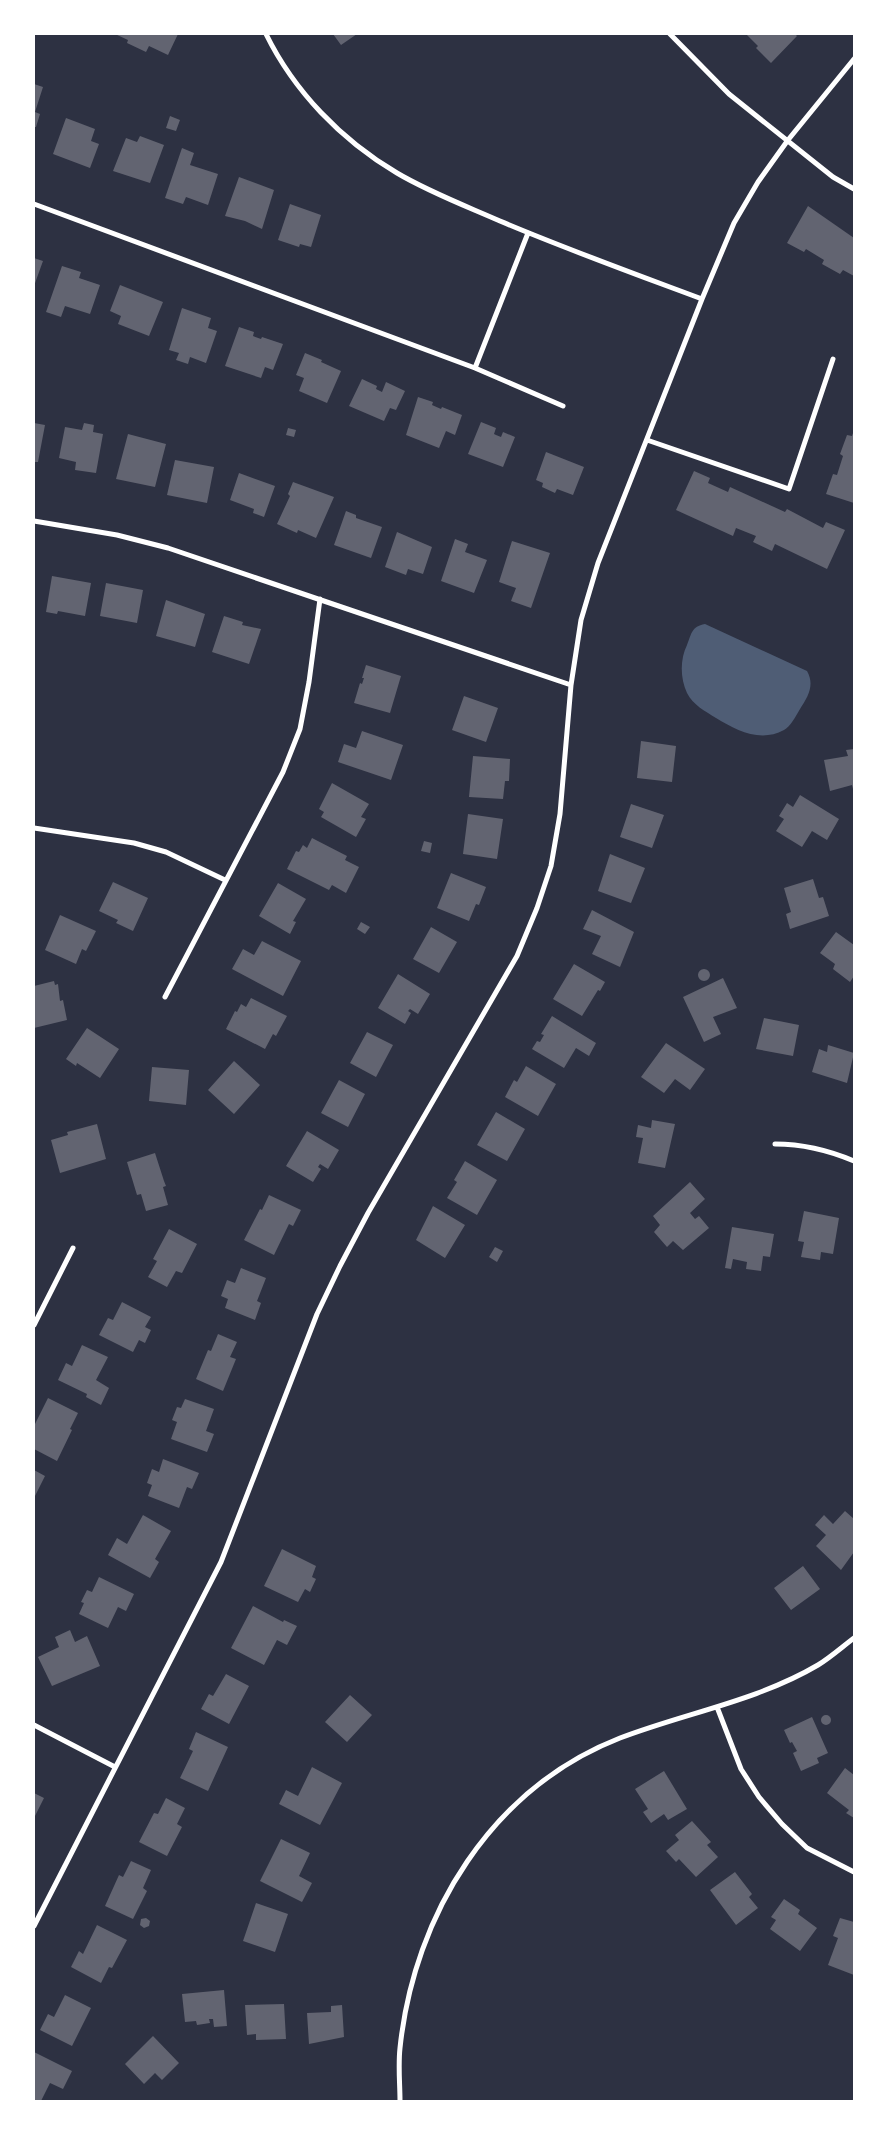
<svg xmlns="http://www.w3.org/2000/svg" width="888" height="2135" font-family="'Fira Sans Condensed',sans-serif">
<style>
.water{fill:#4f5d75}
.building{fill:#626471}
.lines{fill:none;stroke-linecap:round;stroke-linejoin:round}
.minor{stroke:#fff;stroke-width:5}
</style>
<rect width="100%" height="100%" fill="#2d3142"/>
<!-- water -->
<path class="water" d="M705 624 807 671C815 685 808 697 800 709 796 716 790 727 784 730 760 743 736 730 716 718 705 711 693 705 687 693 680 678 680 659 687 645 692 633 691 627 705 624Z"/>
<!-- building -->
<path class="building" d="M115 34H178L168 55 149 46 146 52 127 43 128 40Z
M333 34H357L341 45Z
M746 34H795L797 36 771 63 756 48 758 46Z
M34 84 43 87 35 112 40 114 36 127H34Z
M170 116 180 120 176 131 166 128Z
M66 118 95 129 91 141 99 144 90 168 53 154Z
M140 136 164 145 150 183 113 171 126 138 137 142Z
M182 148 194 153 190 165 218 174 208 205 186 197 183 204 165 198Z
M239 177 274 190 262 229 245 221 225 216Z
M290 204 321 215 311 247 300 244 299 247 278 240Z
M808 206 854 238V276L843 270 840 274 822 264 824 260 806 249 804 252 787 243Z
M34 258 43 261 34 286Z
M62 266 81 272 79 278 100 285 90 314 65 306 61 317 46 312Z
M120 285 163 302 149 336 118 324 121 316 110 311Z
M182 308 211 318 208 328 217 331 206 363 190 357 188 364 176 360 179 353 169 350Z
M239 327 254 332 253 336 261 339 262 337 283 344 273 370 265 367 261 378 225 366Z
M305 353 322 360 321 362 341 371 327 403 299 391 304 378 296 375Z
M362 379 377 386 376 389 382 392 386 382 405 391 396 410 390 408 384 421 349 406Z
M418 397 433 402 432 405 441 409 442 407 462 415 455 435 446 431 439 448 406 435Z
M481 422 496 428 494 434 496 435 501 437 503 432 515 437 503 467 468 454Z
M34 423 45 425 38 462H34Z
M84 423 94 425 93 432 103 434 96 473 75 470 76 462 59 458 65 427 82 430Z
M288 428 296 430 294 437 286 435Z
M854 430V503L826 494 833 474 837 475 843 456 840 454 847 435 852 436Z
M128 434 166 444 155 487 116 479Z
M546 452 584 467 573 495 557 489 555 493 542 487 543 483 536 480Z
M175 460 214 467 207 503 167 495Z
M694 471 710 478 708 483 728 492 730 487 785 512 787 509 823 528 826 522 845 530 827 569 775 544 772 551 753 542 756 536 736 528 733 536 676 510Z
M239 473 275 486 264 517 253 513 254 509 230 500Z
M293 482 334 497 316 538 298 530 297 533 277 524 290 496 288 494Z
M346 511 356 515V518L382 527 371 558 334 545Z
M397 532 432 547 423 574 408 569 406 575 385 567Z
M455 539 468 544 465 552 487 560 474 593 441 581Z
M512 541 550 553 531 608 511 601 516 588 499 582Z
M52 576 91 583 85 616 58 611 57 614 46 612Z
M106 583 143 590 137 623 100 616Z
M166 600 205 614 195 647 156 636Z
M224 616 243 622 242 625 261 629 249 664 212 652Z
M366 665 401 676 390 713 354 703 360 683 362 684 364 678H362Z
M464 696 498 708 486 742 452 730Z
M362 731 403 745 391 780 338 762 344 744 356 748Z
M641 741 676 746 672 782 637 778Z
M854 749V788L853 789 852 785 830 791 824 760 848 756 846 750Z
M473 756 510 759 509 781H505L503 799 469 797Z
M332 783 369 804 361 817 366 819 356 837 321 817 324 812 319 809Z
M800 795 839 819 827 840 812 831 802 847 776 831 784 819 779 816 787 803 793 807Z
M631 804 664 815 652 848 620 837Z
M468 814 503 819 497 859 463 854Z
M312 838 347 856 345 860 359 867 346 893 332 885 329 890 287 869 296 851 299 852 303 845 307 848Z
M424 841 432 843 430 853 421 851Z
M610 854 645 868 631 903 598 891Z
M451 873 486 887 479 905 476 904 469 921 437 908Z
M813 879 819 898 823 897 829 916 790 929 786 914 791 912 784 888Z
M113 882 148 898 133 931 116 923 118 920 99 911Z
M278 883 306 899 293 921 296 922 290 934 259 916Z
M592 910 634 932 620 967 592 954 601 936 583 929Z
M60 915 96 931 86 951 82 949 76 964 45 950Z
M361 922 370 927 365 934 357 929Z
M431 927 457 942 439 973 413 959Z
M836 932 854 945V976L850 982 833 969 835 964 820 953Z
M262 941 301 961 283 996 232 969 243 949 254 955Z
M574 964 605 982 600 991 598 990 582 1016 553 999Z
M698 975a6 6 0 1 1 12 0a6 6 0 1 1-12 0Z
M398 974 430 994 418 1014 410 1009 408 1011 411 1013 405 1024 378 1008Z
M723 978 737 1008 713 1017 721 1034 704 1042 683 997Z
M54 981 55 985 58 984 60 1001 63 1000 67 1020 34 1028V986Z
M251 998 287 1016 276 1036 273 1034 265 1049 226 1029 235 1011 237 1012 241 1004 246 1007Z
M552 1016 596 1043 589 1056 576 1048 564 1068 532 1049 537 1041 540 1042 544 1035 541 1034Z
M764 1018 799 1025 793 1056 756 1049Z
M87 1028 119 1049 100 1078 77 1063 76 1066 66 1059Z
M367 1032 393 1045 376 1077 350 1063Z
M666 1043 705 1069 690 1090 675 1079 664 1093 641 1077Z
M828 1045 854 1053 847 1083 812 1072 819 1049 827 1052Z
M234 1061 260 1085 234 1114 208 1090Z
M526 1066 556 1084 538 1116 505 1097 514 1080 517 1082Z
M152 1067 189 1070 186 1105 149 1101Z
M339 1080 365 1094 348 1127 321 1113Z
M496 1112 525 1129 507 1161 477 1145Z
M652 1120 675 1124 665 1168 638 1163 643 1138 636 1137 638 1125 651 1128Z
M97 1124 106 1159 60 1173 51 1140 68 1135 67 1132Z
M307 1131 339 1150 328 1169 320 1164 318 1167 321 1169 313 1182 286 1166Z
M155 1153 164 1181 166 1186 163 1187 168 1205 146 1211 141 1194 137 1195 127 1162Z
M465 1161 497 1180 477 1215 447 1198 457 1182 454 1180Z
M690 1182 705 1199 690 1213 695 1219 699 1216 709 1228 683 1250 673 1241 667 1247 654 1232 660 1225 653 1216Z
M269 1195 301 1210 293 1226 289 1224 274 1255 244 1240 260 1209 262 1210Z
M433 1206 465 1225 445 1258 416 1240Z
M804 1211 839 1218 833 1254 821 1252 820 1260 801 1257 804 1242 798 1241Z
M732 1227 774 1234 770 1257 763 1256 761 1271 746 1269 747 1262 733 1259 731 1269 725 1268Z
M169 1229 197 1244 182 1273 176 1271 167 1287 148 1277 157 1261 153 1259Z
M495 1247 503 1251 497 1262 489 1257Z
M241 1268 266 1278 257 1301 261 1303 255 1320 225 1308 228 1299 221 1296 227 1280 235 1283Z
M122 1302 151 1317 145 1327 151 1330 145 1343 139 1340 133 1352 99 1335 108 1318 113 1320Z
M218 1334 237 1342 230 1357 236 1359 223 1391 196 1379 208 1350 211 1351Z
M82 1345 108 1357 96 1380 109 1388 101 1405 86 1397 87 1394 58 1380 66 1363 72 1366Z
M48 1398 78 1413 70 1429 72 1430 57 1461 34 1449V1426Z
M185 1399 214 1409 206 1431 214 1434 207 1452 171 1439 177 1422 172 1420 177 1407 181 1408Z
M163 1459 199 1473 192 1489 187 1487 179 1508 148 1496 152 1485 147 1483 152 1469 159 1472Z
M34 1470 45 1476 34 1498Z
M845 1511 854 1519V1552L841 1570 816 1546 826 1535 815 1525 824 1515 833 1524Z
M143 1515 171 1531 155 1559 159 1562 150 1578 108 1555 117 1538 127 1544Z
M282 1549 316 1566 312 1577 316 1579 310 1592 305 1589 298 1602 264 1586Z
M803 1566 820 1589 791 1610 774 1588Z
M99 1577 134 1594 126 1611 118 1607 108 1628 79 1614 84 1603 81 1602 87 1590 92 1592Z
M253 1606 283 1622 284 1620 297 1626 287 1645 277 1640 264 1665 231 1648Z
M70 1630 75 1642 87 1636 100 1666 52 1686 38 1657 59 1647 55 1637Z
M226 1674 249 1686 229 1724 201 1709 209 1694 213 1696Z
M350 1695 372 1715 347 1742 325 1722Z
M821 1720a5 5 0 1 1 10 0a5 5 0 1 1-10 0Z
M812 1717 828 1753 817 1758 819 1763 801 1771 793 1753 797 1751 792 1742 790 1743 784 1730Z
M196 1732 228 1747 208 1791 180 1778 193 1751 189 1749Z
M312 1767 342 1783 320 1825 279 1804 286 1790 298 1796Z
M845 1768 854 1775V1818L846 1813 849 1810 827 1793Z
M664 1771 687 1809 668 1820 664 1814 651 1823 643 1812 648 1809 635 1789Z
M34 1793 44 1798 34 1818Z
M166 1798 185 1808 177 1824 182 1827 167 1856 139 1842 154 1813 158 1814Z
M692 1821 711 1842 707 1845 718 1857 696 1877 679 1859 676 1862 666 1851 679 1840 675 1835Z
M281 1839 310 1853 299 1876 312 1883 302 1902 260 1881Z
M131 1861 151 1870 143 1888 147 1891 133 1919 105 1906 119 1875 123 1877Z
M735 1872 752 1894 749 1897 758 1908 736 1925 710 1890Z
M784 1899 800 1910 798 1914 817 1928 800 1951 770 1929 776 1920 771 1917Z
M256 1903 288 1914 275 1952 243 1941Z
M146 1918 150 1921 149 1926 144 1928 140 1925 141 1919Z
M840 1918 854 1922V1975L828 1965 838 1938 833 1936Z
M97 1925 127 1940 112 1968 109 1967 101 1983 71 1967 79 1951 83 1954Z
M224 1990 227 2026 214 2027 213 2019H209L210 2023 197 2025 196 2021 185 2022 182 1994Z
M65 1995 91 2008 72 2046 40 2030 48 2014 54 2017Z
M284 2004 286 2039 256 2040V2034L247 2035 245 2005Z
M342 2005 344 2037 309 2044 307 2013 331 2012V2006Z
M153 2036 179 2063 162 2080 155 2073 144 2084 125 2064Z
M34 2052 72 2071 63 2089 50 2083 41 2101H34Z"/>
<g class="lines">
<!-- minor -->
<path class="minor" d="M266 34C294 91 341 140 397 173 429 192 466 206 500 221 566 249 635 274 702 299
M670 34 729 94 833 177 854 189
M34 204 475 368 563 406
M475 368 528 233
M647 440 789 489 833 359
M34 521 117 535 168 548 571 685
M34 828 134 843 166 852 225 880
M165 997 283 772 300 729 309 682 320 599
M775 1144C803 1144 828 1150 854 1161
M34 1325 73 1248
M717 1707 741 1769 759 1797 782 1824 807 1848 854 1872
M34 1725 115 1767
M34 1926 221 1562 317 1314 340 1266 368 1213 517 956 537 908 551 866 560 814 571 685 581 620 598 563 702 299 734 223 758 182 788 140 854 59
M400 2101C400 2084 398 2066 400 2048 414 1914 492 1788 620 1738 685 1713 757 1701 818 1665 831 1657 842 1647 854 1638"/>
</g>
<!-- border -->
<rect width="888" height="2135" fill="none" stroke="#ffffff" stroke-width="70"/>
</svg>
